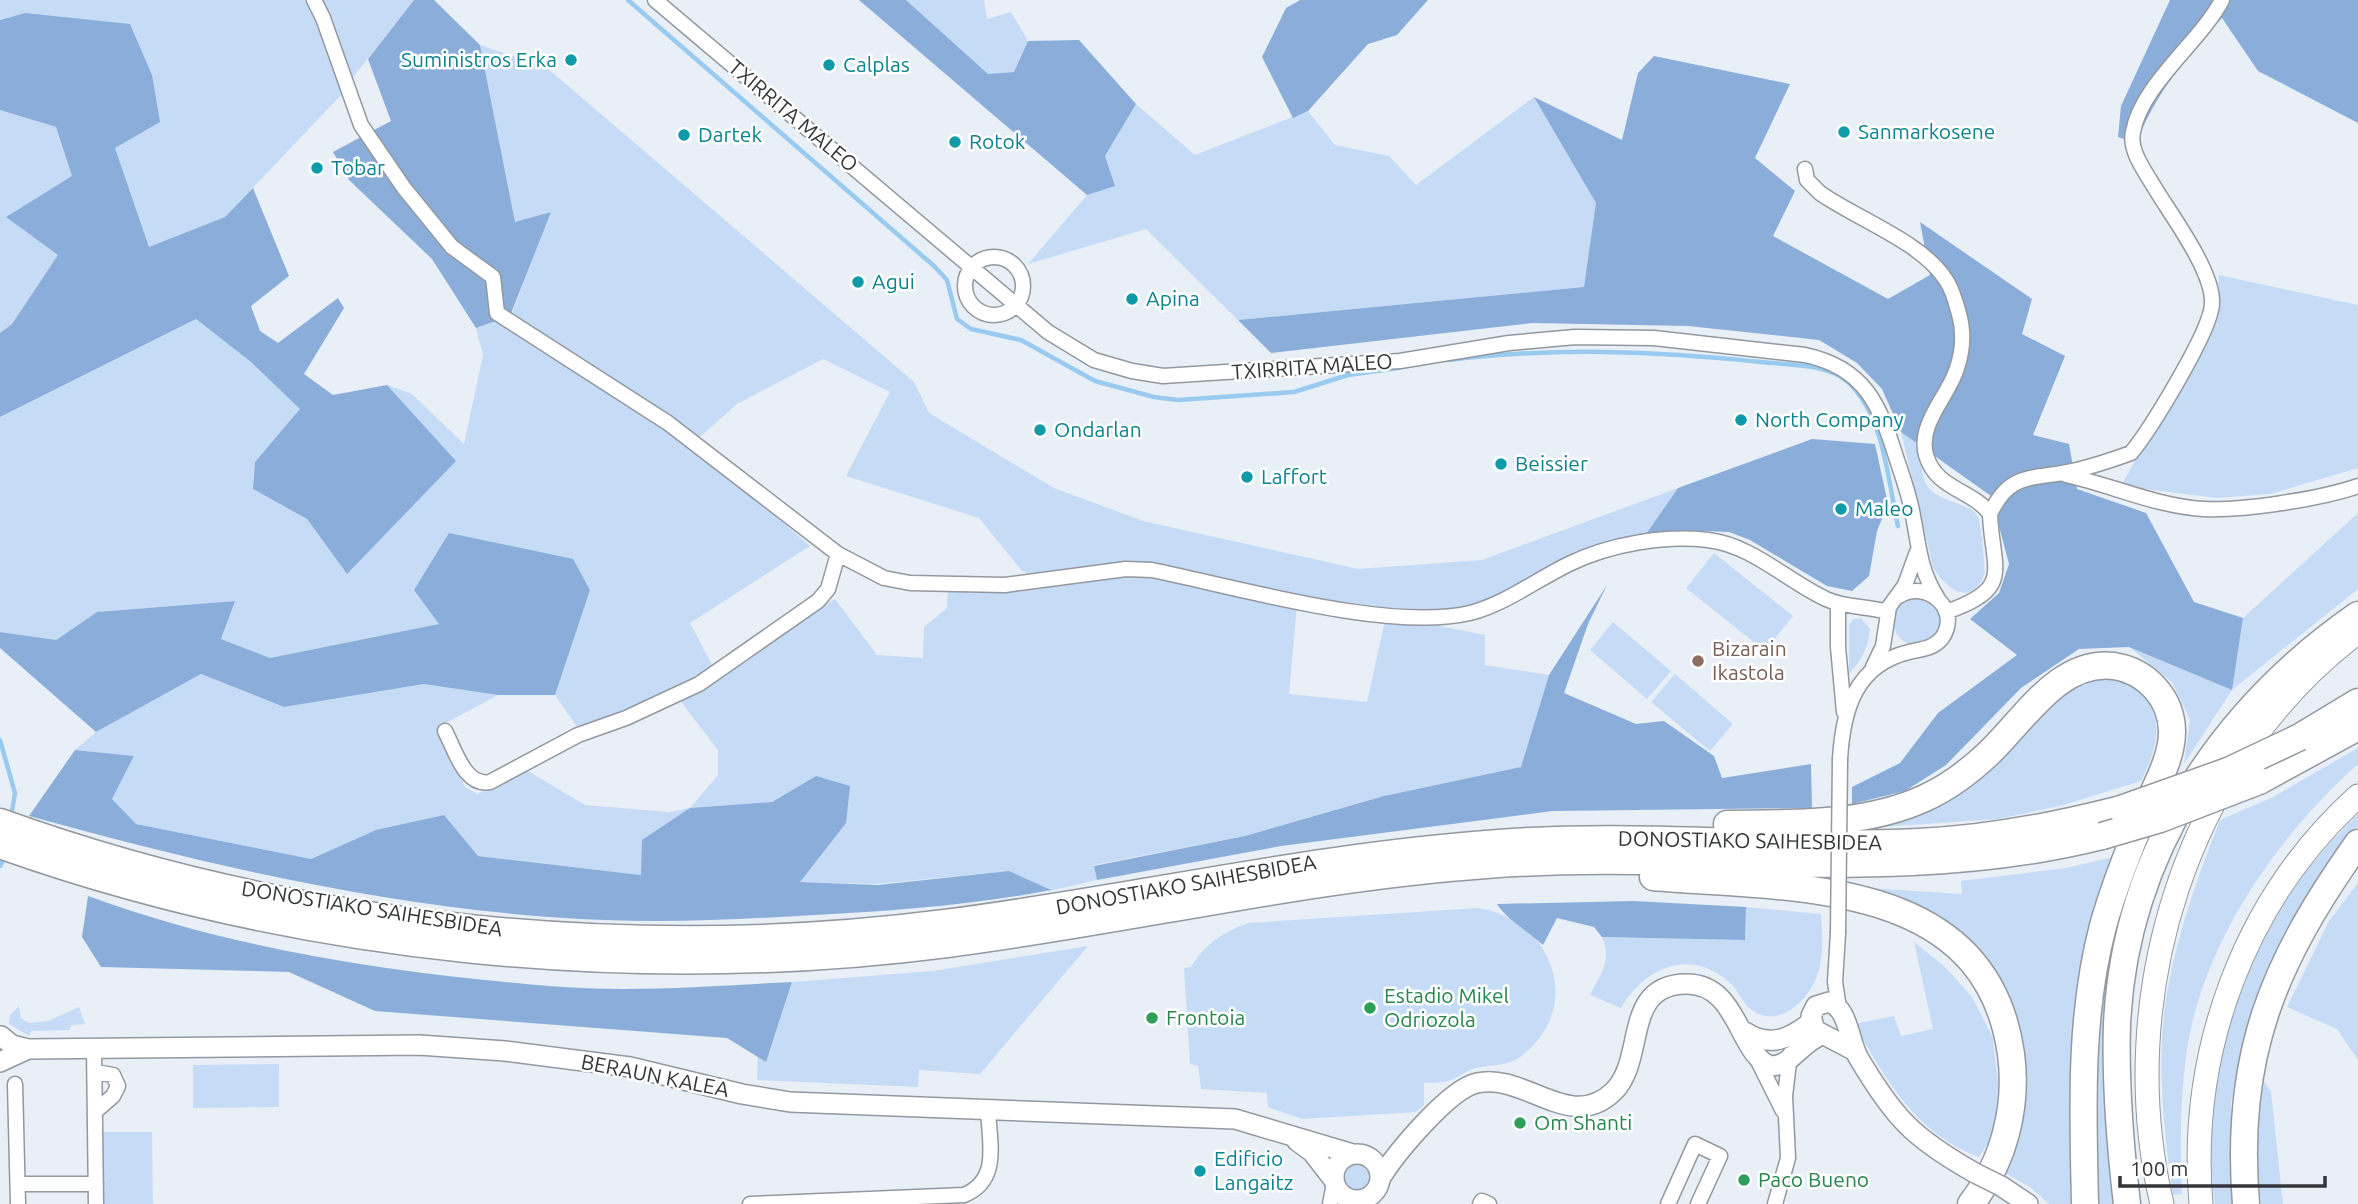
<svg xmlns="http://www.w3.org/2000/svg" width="2358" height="1204" font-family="Ubuntu,sans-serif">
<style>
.green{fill:#c6dcf6}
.forest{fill:#8aaed9}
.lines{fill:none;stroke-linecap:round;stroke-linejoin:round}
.stream{stroke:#99caf0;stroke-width:4.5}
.street-casing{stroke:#92989f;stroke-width:17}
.secondary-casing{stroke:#92989f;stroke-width:22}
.primary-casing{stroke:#92989f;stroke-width:25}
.highway-casing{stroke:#92989f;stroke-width:29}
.street{stroke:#fff;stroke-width:14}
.secondary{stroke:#fff;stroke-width:19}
.primary{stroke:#fff;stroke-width:23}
.highway{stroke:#fff;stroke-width:26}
.street-bridge-casing{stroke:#92989f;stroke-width:17;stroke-linecap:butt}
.secondary-bridge-casing{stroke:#92989f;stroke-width:22;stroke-linecap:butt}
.highway-bridge-casing{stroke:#92989f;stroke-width:29;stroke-linecap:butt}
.street-bridge{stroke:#fff;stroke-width:14}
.secondary-bridge{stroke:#fff;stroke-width:19}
.highway-bridge{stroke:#fff;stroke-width:26}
.culture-dot{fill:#0f9aa8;stroke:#fff;stroke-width:2.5}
.education-dot{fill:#8d6e63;stroke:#fff;stroke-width:2.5}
.leisure-dot{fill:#2e9e5b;stroke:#fff;stroke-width:2.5}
.labels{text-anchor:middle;stroke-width:5;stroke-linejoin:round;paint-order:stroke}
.culture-label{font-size:21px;fill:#0d838f;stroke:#fff;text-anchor:start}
.street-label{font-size:21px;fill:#333538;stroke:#fff}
.education-label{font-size:21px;fill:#785e54;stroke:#fff;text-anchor:start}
.leisure-label{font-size:21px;fill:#27864d;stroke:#fff;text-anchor:start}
</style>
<rect width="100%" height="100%" fill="#e8eff6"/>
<!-- green -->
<path class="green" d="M0 0H310L343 93 225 217 149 248 115 148 25 13 0 20Z
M319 0H414L350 81Z
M906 0H984L987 19 1011 12 1028 41 1014 72 988 74Z
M480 45 546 67 914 382 929 413 1054 488 1143 521 1358 569 1482 560 1678 488 1642 540 1493 601 1445 614 1332 604 1128 563 1038 578 1022 571 979 518 846 476 890 392 823 359 737 404 701 436 677 439 758 501 810 546 690 623 713 667 681 687 578 728 555 695 590 590H414L440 624 270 658 221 639 234 601 97 612 56 640 0 632V417L196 319 251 362 301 410 255 462 253 489 307 519 347 574 455 461 387 385 412 394 464 444 483 355 476 328 511 316 550 212 515 223Z
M1534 97 1597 203 1584 287 1238 320 1146 229 1028 264 1087 195 1114 185 1105 156 1136 104 1195 155 1308 111 1335 145 1389 156 1416 185Z
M0 110 56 127 73 177 7 217 59 255 12 324 0 333Z
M2219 275 2358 305V468L2270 494 2217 498 2121 486 2217 313Z
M1901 432C1905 434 1912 438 1914 441 1923 453 1919 474 1928 487 1940 503 1972 503 1978 517 1981 523 1986 570 1984 575 1971 609 1944 587 1933 567Z
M2358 513V589L2232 690 2184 764 2190 720 2172 682 2129 647 2232 690 2243 618Z
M1714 553 1793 616 1765 651 1686 588Z
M1122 575 1169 577 1297 604 1289 694 1367 702 1385 620 1430 624 1485 635V665L1549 675 1522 767 1384 796 1245 836 1094 865 1097 880 1049 891 1009 871 876 884 799 882 816 776 772 802 690 808 642 875 478 856 376 830 311 859 136 824 112 799 134 756 75 750 96 732 201 674 284 707 424 684 498 695 437 728 465 787 477 794 528 771 585 805 669 812 690 808 718 775V750L678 698 835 599 877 655 923 658 924 627 947 608 948 587Z
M1893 621a24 24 0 1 1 48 0a24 24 0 1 1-48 0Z
M1861 618 1870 629C1869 647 1861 661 1849 674V625L1853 619Z
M1613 622 1671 671 1647 699 1590 650Z
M1675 674 1733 724 1710 751 1651 702Z
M2102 678C2110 680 2122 680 2129 684 2169 707 2158 748 2141 781L2060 806 1998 819 1851 829 2040 716 2076 686Z
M2358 748V764C2276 837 2201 945 2186 1056 2180 1102 2180 1147 2182 1194L2173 1195C2163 1126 2155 1051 2169 982 2180 926 2199 873 2220 820L2271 798Z
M2358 814V826L2346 839 2250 1024 2231 1103 2232 1204H2215C2198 1091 2239 961 2307 870 2322 850 2341 832 2358 814Z
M2114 857 2071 1069 2070 1204H2049L2030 1187 2005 1173 2024 1101 1953 930 1913 904 1867 888 1962 894 1961 881 2066 868Z
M2358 883V1060L2337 1029 2287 1007 2329 921Z
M1746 907 1821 914C1822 933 1824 954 1818 973 1811 998 1780 1029 1753 1011 1743 1005 1738 989 1729 982 1689 947 1644 968 1621 1008L1590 995C1601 974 1612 960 1602 937L1745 940Z
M1478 908C1553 919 1586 1008 1520 1057 1508 1066 1490 1065 1475 1068 1466 1071 1459 1077 1451 1080 1443 1083 1433 1083 1424 1083V1105L1416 1112 1302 1119 1268 1107 1267 1093 1201 1089 1198 1066 1190 1064 1184 968 1191 967C1206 943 1222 933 1248 923Z
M2116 915 2104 1018 2103 1089 2113 1204H2092L2098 1006Z
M1914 942 1944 966 1972 997 1993 1038 1998 1084 1995 1132 1979 1157C1915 1133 1887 1081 1854 1024L1894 1016 1901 1036 1933 1029Z
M1088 946 980 1074 919 1070 918 1087 757 1080 758 1053H769L792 982 933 971Z
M19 1006 21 1018 29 1023 48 1021 79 1007 85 1024 71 1025 70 1030 31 1031 29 1036 9 1024 10 1015Z
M279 1064V1107L193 1108V1065Z
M2263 1081 2271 1091 2283 1204H2261L2255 1150Z
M152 1132 153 1204H104L103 1132Z
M1341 1178a16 16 0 1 1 32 0a16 16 0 1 1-32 0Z"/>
<!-- forest -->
<path class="forest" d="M414 0H434L480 45 515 222 551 212 510 316 476 328 432 259 349 180 333 152 391 121 368 59Z
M859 0H906L988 74 1014 72 1028 41 1079 40 1136 104 1105 156 1115 186 1087 195Z
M1300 0H1428L1397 35 1368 44 1308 111 1293 118 1262 57 1286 8Z
M2170 0H2358V123L2258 71 2222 18C2185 58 2157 92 2136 143L2118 137 2121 106Z
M25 13 130 24 152 75 160 122 115 148 149 247 225 217 253 188 289 276 251 306 260 331 278 343 338 298 344 308 304 374 333 395 387 385 456 461 347 574 307 519 253 489 255 462 300 409 251 362 196 319 0 417V333L12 324 58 255 6 217 72 176 56 127 0 110V20Z
M1654 56 1790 84 1755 158 1795 191 1773 236 1888 299 1930 275 1920 222 2032 299 2022 334 2065 356 2033 435 2069 444 2077 489 2146 513 2194 602 2243 618 2232 690 2129 647 2079 649 2021 688 1946 765 1905 791 1852 804V787L1900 763 1938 713 2017 655 1970 619 1999 593 2009 564 1991 496 1901 432 1882 389 1857 363 1819 340 1688 326 1533 323 1271 353 1238 320 1584 287 1596 203 1534 97 1622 140 1638 73Z
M1812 439 1875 444 1888 504 1877 531 1869 576 1852 591 1827 586 1750 540 1729 532 1702 531 1642 540 1678 488Z
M449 533 573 559 590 590 555 695H498L424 684 284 707 201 674 96 732 0 648V632L56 640 97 612 235 601 221 639 270 658 439 624 414 590Z
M1607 585 1588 624 1564 693 1636 724 1664 721 1714 756 1722 778 1811 764 1812 808 1553 811 1281 846 1097 880 1094 866 1245 836 1384 796 1521 767 1549 675Z
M75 750 134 756 112 799 136 824 311 859 376 830 444 815 478 856 641 875 642 840 690 808 772 802 816 776 850 786 846 823 800 882 878 885 1009 871 1051 890C973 905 894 911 815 915 745 919 675 923 604 920 413 913 213 867 29 816Z
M88 896C235 950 393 973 549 986 629 993 712 986 792 982L766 1062 727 1038 375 1011 289 972 101 967 82 937Z
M1633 901 1746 907 1745 940 1602 937 1594 927 1557 918 1543 945C1530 933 1504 917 1497 904Z"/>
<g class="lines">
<!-- stream -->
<path class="stream" d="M628 0 934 266 947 280 957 319 971 329 1021 340 1095 381 1154 397 1178 400 1294 392 1348 375 1398 368
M1448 360C1553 347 1656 351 1761 362 1788 365 1827 363 1848 382 1884 415 1888 481 1898 526
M0 740 15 793 11 817
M0 866 5 857"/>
<!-- street casing -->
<g class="street-casing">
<path id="street" d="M314 0 323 18 361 125 404 188 452 247 493 277 497 313 668 423 838 554 884 578 910 583 1005 585 1126 569 1152 570C1236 587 1389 632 1470 613 1505 604 1536 580 1569 564 1610 544 1664 535 1708 540 1752 545 1787 581 1826 599 1845 608 1868 606 1888 612
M655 0 1048 332 1094 360 1132 371 1163 376 1400 361 1509 343 1575 337 1654 338 1805 355C1866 368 1880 406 1897 460 1903 478 1910 497 1913 516 1919 546 1920 571 1937 597
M1805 169 1807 180 1820 193C1857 219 1922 242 1946 280 1953 290 1956 303 1959 314 1966 338 1961 365 1949 386 1938 407 1919 430 1926 455 1936 490 1972 489 1990 514
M965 286a29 29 0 1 1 58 0a29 29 0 1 1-58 0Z
M2066 475C2111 485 2156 506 2203 509 2243 511 2320 499 2358 486
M1838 604V647L1844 712
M1946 612C2015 588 1992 570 1990 514 2008 476 2025 479 2062 473 2085 469 2109 461 2131 453 2150 430 2211 331 2212 304 2214 271 2170 214 2153 185 2144 170 2129 150 2133 132 2141 85 2201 41 2222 0
M1873 667 1883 646 1889 607 1905 585 1917 552
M445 731C455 750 465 787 490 782L578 735 626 718 699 684 818 601 828 589 838 554
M1840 759C1843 710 1855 665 1909 652 1921 649 1933 649 1942 638 1962 609 1926 579 1899 596
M1838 933 1835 982 1839 1008
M94 1047 96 1204
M1756 1057 1783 1111
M96 1072 113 1075 118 1086 113 1096 97 1110
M15 1084 18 1204
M18 1184H96
M750 1204 964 1195C1001 1180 989 1142 988 1109
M1330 1204 1334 1183
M1349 1204 1359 1201
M1480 1204 1482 1201 1489 1204
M1668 1204 1695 1144 1720 1156 1698 1204
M1775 1204 1788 1158 1785 1096 1790 1054"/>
</g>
<!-- secondary casing -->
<g class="secondary-casing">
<path id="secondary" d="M1745 1032C1769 1048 1790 1039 1811 1022
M1 1036 12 1045 28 1049 419 1045 505 1051 630 1067 742 1094 790 1102 1235 1119 1353 1154
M1855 1051 1815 1030 1811 1016 1816 1006 1829 1002C1848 1008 1849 1040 1858 1057 1894 1118 1913 1138 1975 1173
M0 1062 28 1049
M1297 1141 1312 1152 1333 1179
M1334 1177a23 23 0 1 1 46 0a23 23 0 1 1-46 0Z
M1380 1179C1395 1154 1449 1089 1477 1083 1524 1072 1570 1133 1613 1092 1647 1060 1621 984 1687 984 1738 984 1738 1053 1770 1066 1791 1067 1801 1042 1822 1035
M2001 1186 2028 1204"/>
</g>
<!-- primary casing -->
<g class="primary-casing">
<path id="primary" d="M2162 1204C2113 998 2186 761 2358 632
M2201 1204C2188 1052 2244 899 2358 796"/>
</g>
<!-- highway casing -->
<g class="highway-casing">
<path id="highway" d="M2300 737 2358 702
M2259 781 2358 727
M0 822C296 929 633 963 945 923 1131 899 1312 856 1499 843 1639 832 1779 849 1919 842 1988 839 2055 826 2121 809
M1727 824C1793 823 1864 826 1925 798 1949 787 1970 771 1989 753 2024 720 2059 659 2114 666 2147 671 2172 699 2172 732 2172 759 2155 787 2145 811 2129 849 2114 886 2103 926 2079 1017 2083 1111 2085 1204
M0 845C298 951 634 984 947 944 1128 921 1304 878 1486 865 1692 849 1900 887 2102 836
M1653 877C1790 889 1986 875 2011 1054 2018 1107 2004 1162 1971 1204
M2127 1204C2120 1144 2115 1085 2117 1024 2125 854 2221 710 2358 615
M2246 1204C2234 1055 2273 963 2358 843"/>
</g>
<!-- street -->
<use href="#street" class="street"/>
<!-- secondary -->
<use href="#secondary" class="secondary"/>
<!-- primary -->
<use href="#primary" class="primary"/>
<!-- highway -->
<use href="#highway" class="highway"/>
<!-- street-bridge casing -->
<g class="street-bridge-casing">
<path id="street-bridge" d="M1838 933 1840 759"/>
</g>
<!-- secondary-bridge casing -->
<g class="secondary-bridge-casing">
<path id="secondary-bridge" d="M1975 1173 2001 1186"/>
</g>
<!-- highway-bridge casing -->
<g class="highway-bridge-casing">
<path id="highway-bridge" d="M2121 809 2228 771 2300 737
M2102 836 2160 819 2259 781"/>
</g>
<!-- street-bridge -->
<use href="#street-bridge" class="street-bridge"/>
<!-- secondary-bridge -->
<use href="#secondary-bridge" class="secondary-bridge"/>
<!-- highway-bridge -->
<use href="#highway-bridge" class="highway-bridge"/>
</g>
<!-- markers -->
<g class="culture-dot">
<circle cx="571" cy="60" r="7"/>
<circle cx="829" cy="65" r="7"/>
<circle cx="1844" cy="132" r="7"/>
<circle cx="684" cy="135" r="7"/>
<circle cx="955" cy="142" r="7"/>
<circle cx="317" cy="168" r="7"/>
<circle cx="858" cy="282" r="7"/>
<circle cx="1132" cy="299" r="7"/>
<circle cx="1741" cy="420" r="7"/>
<circle cx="1040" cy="430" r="7"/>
<circle cx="1501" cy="464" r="7"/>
<circle cx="1247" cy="477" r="7"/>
<circle cx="1841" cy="509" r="7"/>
<circle cx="1200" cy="1171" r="7"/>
</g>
<circle class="education-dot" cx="1698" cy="661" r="7"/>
<g class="leisure-dot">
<circle cx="1370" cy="1008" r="7"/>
<circle cx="1152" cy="1018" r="7"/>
<circle cx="1520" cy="1123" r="7"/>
<circle cx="1744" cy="1180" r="7"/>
</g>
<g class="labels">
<!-- culture labels -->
<g class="culture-label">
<text x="557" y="67" text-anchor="end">Suministros Erka</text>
<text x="843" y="72">Calplas</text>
<text x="1858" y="139">Sanmarkosene</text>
<text x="698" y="142">Dartek</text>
<text x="969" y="149">Rotok</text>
<text x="331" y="175">Tobar</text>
<text x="872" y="289">Agui</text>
<text x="1146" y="306">Apina</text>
<text x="1755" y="427">North Company</text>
<text x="1054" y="437">Ondarlan</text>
<text x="1515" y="471">Beissier</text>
<text x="1261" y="484">Laffort</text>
<text x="1855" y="516">Maleo</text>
<text x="1214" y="1166">Edificio<tspan x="1214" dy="24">Langaitz</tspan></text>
</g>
<!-- street labels -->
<g class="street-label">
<text transform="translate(793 116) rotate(40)" y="7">TXIRRITA MALEO</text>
<text transform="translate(1312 367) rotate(-4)" y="7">TXIRRITA MALEO</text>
<text transform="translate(1750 841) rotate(1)" y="7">DONOSTIAKO SAIHESBIDEA</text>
<text transform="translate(1186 885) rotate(-10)" y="7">DONOSTIAKO SAIHESBIDEA</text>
<text transform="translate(372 909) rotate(9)" y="7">DONOSTIAKO SAIHESBIDEA</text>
<text transform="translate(655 1076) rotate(11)" y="7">BERAUN KALEA</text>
</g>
<!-- education labels -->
<g class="education-label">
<text x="1712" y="656">Bizarain<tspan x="1712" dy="24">Ikastola</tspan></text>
</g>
<!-- leisure labels -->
<g class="leisure-label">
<text x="1384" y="1003">Estadio Mikel<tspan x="1384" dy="24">Odriozola</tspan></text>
<text x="1166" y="1025">Frontoia</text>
<text x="1534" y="1130">Om Shanti</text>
<text x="1758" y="1187">Paco Bueno</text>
</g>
</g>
<!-- scale -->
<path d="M2120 1176v10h205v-10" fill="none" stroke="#333538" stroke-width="3.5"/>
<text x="2130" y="1176" font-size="21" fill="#333538" stroke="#ffffff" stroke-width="5" paint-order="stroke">100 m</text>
</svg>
